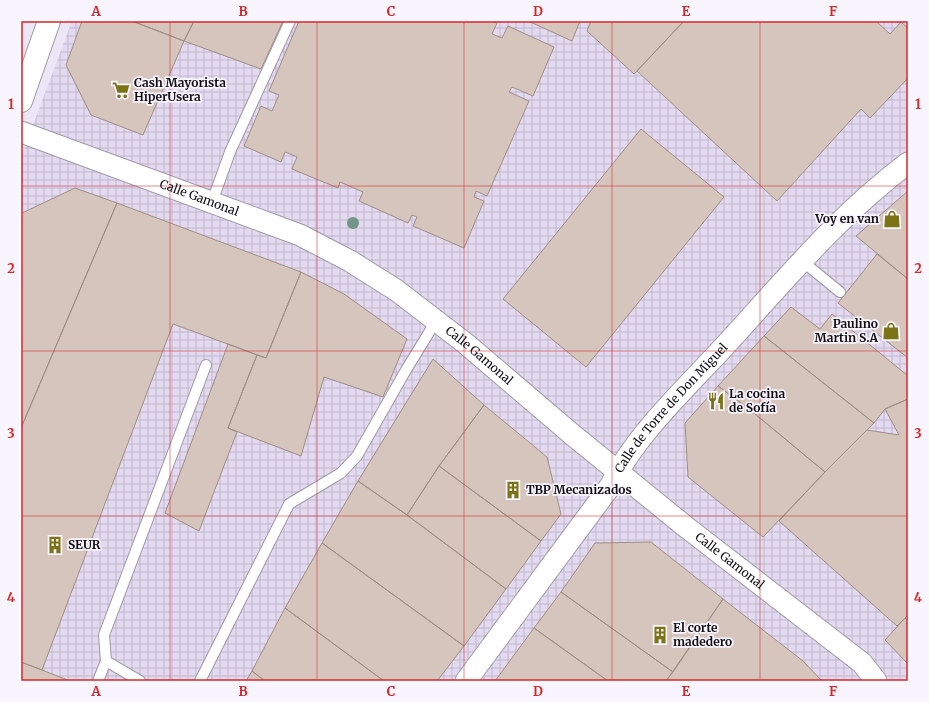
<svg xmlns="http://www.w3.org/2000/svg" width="929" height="702" font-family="Merriweather,serif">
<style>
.industrial{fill:url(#industrial-grid)}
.building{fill:#d6c5bd;stroke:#9e8e86}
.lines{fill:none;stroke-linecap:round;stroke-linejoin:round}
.service-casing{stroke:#9f99a7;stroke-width:12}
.minor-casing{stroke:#9f99a7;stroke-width:23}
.tertiary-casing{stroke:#9f99a7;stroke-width:24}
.service{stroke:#fff;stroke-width:10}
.minor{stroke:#fff;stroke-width:21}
.tertiary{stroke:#fff;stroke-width:22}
.tree{fill:#729687}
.grid{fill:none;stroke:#d62828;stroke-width:1;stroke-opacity:0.55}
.labels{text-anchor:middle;stroke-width:3.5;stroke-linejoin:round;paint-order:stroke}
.poi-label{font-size:12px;font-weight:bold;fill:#100e13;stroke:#f9f5fe;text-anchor:start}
.street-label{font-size:12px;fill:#100e13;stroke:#f9f5fe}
.neatline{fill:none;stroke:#d62828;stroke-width:1.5}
.grid-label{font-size:13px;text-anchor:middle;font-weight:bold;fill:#d62828}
</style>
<defs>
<pattern id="industrial-grid" width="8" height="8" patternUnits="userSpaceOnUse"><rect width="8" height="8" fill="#e3d9f0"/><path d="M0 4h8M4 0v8" fill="none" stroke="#c2b9cd"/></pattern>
</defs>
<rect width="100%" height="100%" fill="#ede6f6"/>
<!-- industrial -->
<path class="industrial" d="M72 21H908V681H21V157Z"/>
<!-- building -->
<path class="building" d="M82 21H132L184 41 143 135 91 115 66 65Z
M132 21H194L184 41Z
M194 21H283L261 69 184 41Z
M299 21H492L497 23 492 34 502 38 508 26 554 47 533 96 512 87 509 92 529 101 487 196 476 191 474 197 484 201 464 248 413 226 417 217 412 215 408 223 359 201 363 192 340 182 338 188 292 169 297 157 285 152 281 162 244 146 261 106 272 111 279 95 269 91Z
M528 21H580L572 41Z
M591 21H684L634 74 587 31Z
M684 21H876L890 34 901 22 908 28V78L870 118 861 109 777 201 637 71Z
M641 129 724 197 586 367 503 299Z
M75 188 117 203 21 428V216L22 213Z
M908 191V279L856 236Z
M117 203 301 272 266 358 173 324 42 670 21 662V428Z
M877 254 908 279V358L838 303Z
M301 272 344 294 407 339 383 397 324 377 301 456 228 428 257 355 266 358Z
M791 307 820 329 832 314 908 376V399L885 409 874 423 764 336Z
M764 336 874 423 825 472 749 409 718 386Z
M228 344 257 355 228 428 237 432 199 531 165 513Z
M433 359 484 405 439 466 407 515 358 481Z
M718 386 749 409 825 472 763 537 688 477 685 423Z
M908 399V615L897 626 779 521 825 472 867 430 899 435 885 409Z
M484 405 547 457 561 514 541 541 439 466Z
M439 466 541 541 506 589 407 515Z
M358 481 407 515 506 589 464 646 322 543Z
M651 542 723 599 673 672 561 592 595 543Z
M322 543 464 646 437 681H384L285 608Z
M561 592 673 672 666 681H608L534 628Z
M723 599 803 661 822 681H666Z
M285 608 384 681H265L252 671Z
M905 618 908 621V664L885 640Z
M534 628 608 681H495Z
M21 662 42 670 70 681H21Z
M252 671 265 681H246Z"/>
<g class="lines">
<!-- service casing -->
<g class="service-casing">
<path id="service" d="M212 202 230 152 290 21
M802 261 840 292
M98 681 106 661
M140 681 106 661 104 635 206 365
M200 681 289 504 341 473 357 456 406 370 436 321"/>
</g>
<!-- minor casing -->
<g class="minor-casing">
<g id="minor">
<path id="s1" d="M21 132 300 235 350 261 396 290 465 343 574 436 686 527 862 663 876 681"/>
<path id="s2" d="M466 681 611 485C634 437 683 391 720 351 780 286 837 216 908 163"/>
</g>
</g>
<!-- tertiary casing -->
<g class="tertiary-casing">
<path id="tertiary" d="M21 101 49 21"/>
</g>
<!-- service -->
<use href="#service" class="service"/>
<!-- minor -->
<use href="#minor" class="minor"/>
<!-- tertiary -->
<use href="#tertiary" class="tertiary"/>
</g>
<!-- trees -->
<circle class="tree" cx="353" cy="223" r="6"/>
<!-- grid -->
<path class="grid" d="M170 21V681M317 21V681M464 21V681M612 21V681M760 21V681M21 186H908M21 351H908M21 516H908"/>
<!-- icons -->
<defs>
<g id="supermarket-bare" transform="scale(1.38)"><path d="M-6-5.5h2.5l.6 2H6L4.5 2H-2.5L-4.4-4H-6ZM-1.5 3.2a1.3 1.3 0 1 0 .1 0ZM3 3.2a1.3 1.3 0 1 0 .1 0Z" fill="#7b7315" stroke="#f9f5fe" stroke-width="2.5" paint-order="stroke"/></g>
<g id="shop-bare" transform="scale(1.38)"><path d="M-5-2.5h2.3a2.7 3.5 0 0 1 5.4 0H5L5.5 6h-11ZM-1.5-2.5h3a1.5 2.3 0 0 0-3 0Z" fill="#7b7315" stroke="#f9f5fe" stroke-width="2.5" paint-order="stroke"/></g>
<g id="restaurant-bare" transform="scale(1.38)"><path d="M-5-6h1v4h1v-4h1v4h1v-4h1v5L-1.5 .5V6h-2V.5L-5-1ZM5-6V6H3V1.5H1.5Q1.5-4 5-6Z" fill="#7b7315" stroke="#f9f5fe" stroke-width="2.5" paint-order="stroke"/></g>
<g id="building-bare" transform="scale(1.38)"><path d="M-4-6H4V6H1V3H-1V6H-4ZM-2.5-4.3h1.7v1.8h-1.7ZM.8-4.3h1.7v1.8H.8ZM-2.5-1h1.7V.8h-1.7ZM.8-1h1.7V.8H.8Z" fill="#7b7315" stroke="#f9f5fe" stroke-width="2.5" paint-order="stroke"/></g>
</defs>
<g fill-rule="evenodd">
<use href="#supermarket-bare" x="121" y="90"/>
<use href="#shop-bare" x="892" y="219"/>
<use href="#shop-bare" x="891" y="331"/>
<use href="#restaurant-bare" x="716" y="401"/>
<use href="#building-bare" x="513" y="490"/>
<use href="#building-bare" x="55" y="545"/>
<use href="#building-bare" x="660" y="635"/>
</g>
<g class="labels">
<!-- poi labels -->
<g class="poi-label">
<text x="134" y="87">Cash Mayorista<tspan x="134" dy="14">HiperUsera</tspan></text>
<text x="879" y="223" text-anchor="end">Voy en van</text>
<text x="878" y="328" text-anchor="end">Paulino<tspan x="878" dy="14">Martin S.A</tspan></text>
<text x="729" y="398">La cocina<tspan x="729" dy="14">de Sofía</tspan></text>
<text x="526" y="494">TBP Mecanizados</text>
<text x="68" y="549">SEUR</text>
<text x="673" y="632">El corte<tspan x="673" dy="14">madedero</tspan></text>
</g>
<!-- street labels -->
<g class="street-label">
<text dy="4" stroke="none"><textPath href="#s1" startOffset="190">Calle Gamonal</textPath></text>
<text dy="4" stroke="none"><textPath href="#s1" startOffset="514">Calle Gamonal</textPath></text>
<text dy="4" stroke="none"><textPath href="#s2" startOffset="342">Calle de Torre de Don Miguel</textPath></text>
<text dy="4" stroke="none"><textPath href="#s1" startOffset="838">Calle Gamonal</textPath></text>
</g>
</g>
<!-- border -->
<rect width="929" height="702" fill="none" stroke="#f9f5fe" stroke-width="44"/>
<rect x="22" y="22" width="885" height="658" class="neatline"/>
<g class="grid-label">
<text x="96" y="16">A</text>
<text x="243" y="16">B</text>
<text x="391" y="16">C</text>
<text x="538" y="16">D</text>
<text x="686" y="16">E</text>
<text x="833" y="16">F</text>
<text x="11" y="109">1</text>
<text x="918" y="109">1</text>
<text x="11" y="273">2</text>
<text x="918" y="273">2</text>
<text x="11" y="438">3</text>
<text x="918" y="438">3</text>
<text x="11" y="602">4</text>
<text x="918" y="602">4</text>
<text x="96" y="696">A</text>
<text x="243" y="696">B</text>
<text x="391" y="696">C</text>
<text x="538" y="696">D</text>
<text x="686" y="696">E</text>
<text x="833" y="696">F</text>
</g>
</svg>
